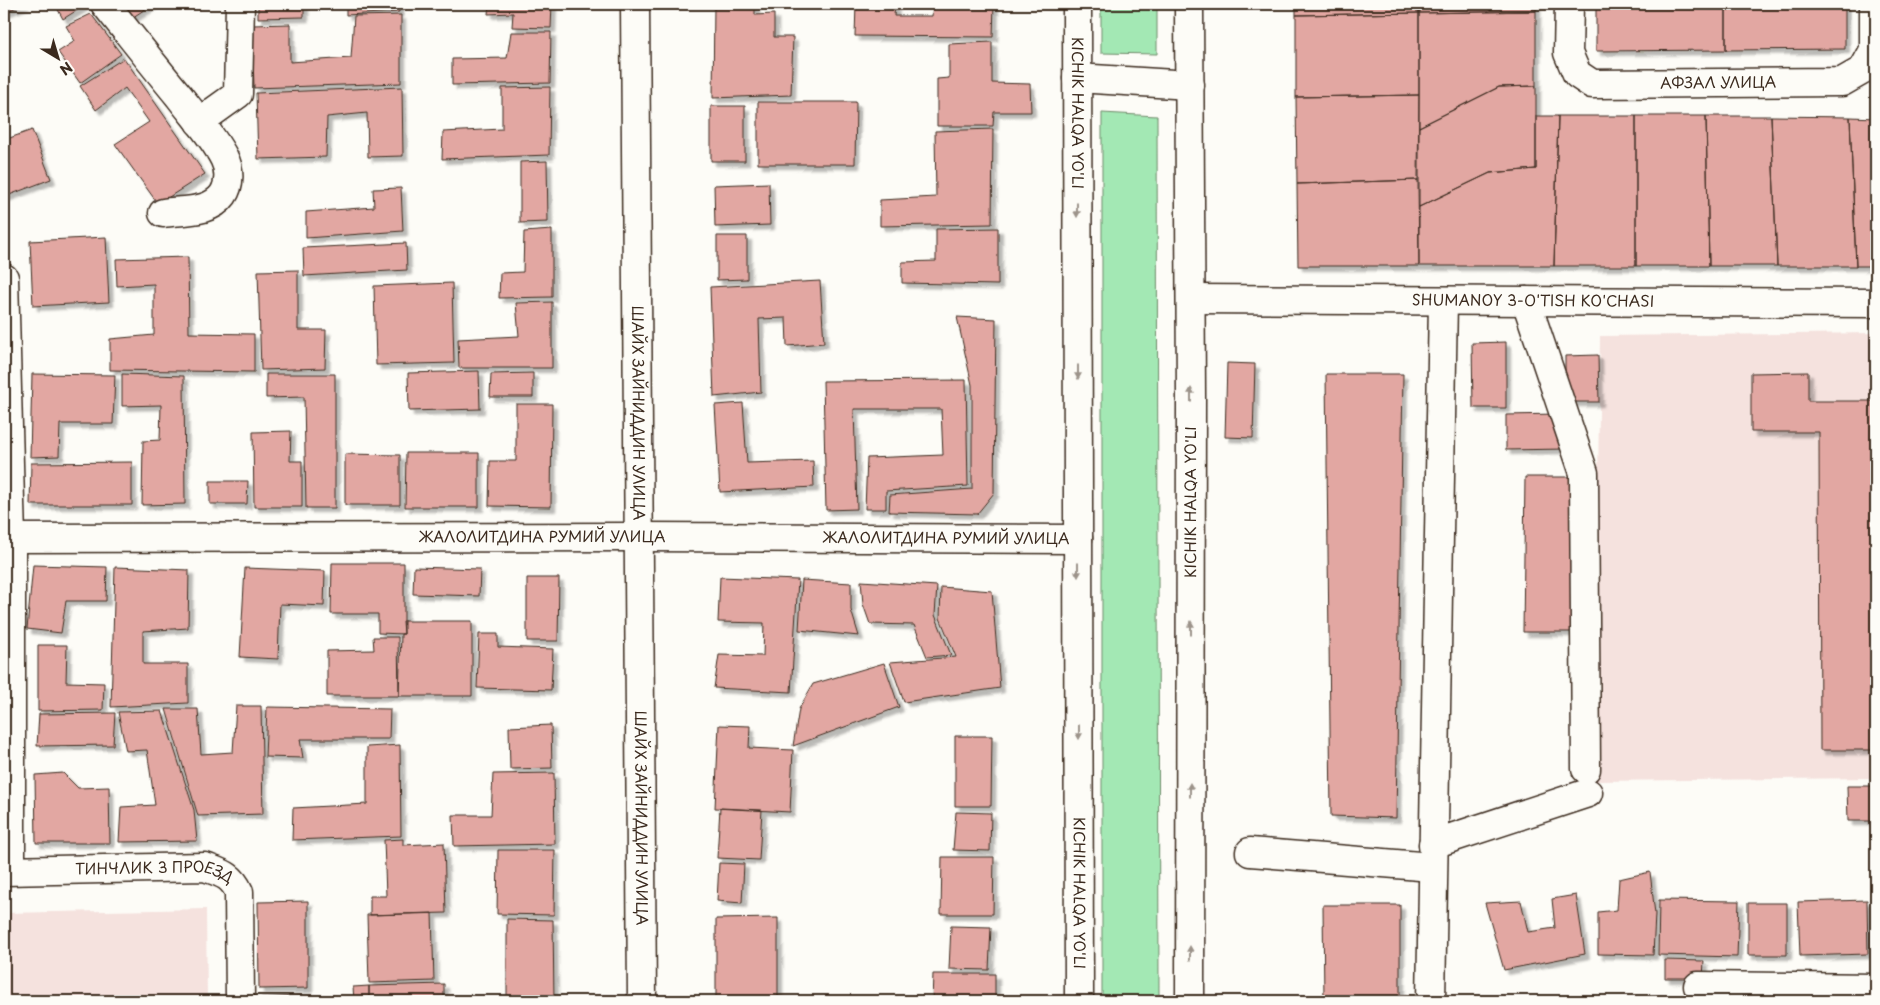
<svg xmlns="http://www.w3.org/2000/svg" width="1880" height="1005" font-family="'Playpen Sans',sans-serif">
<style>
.built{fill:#f5e2de}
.green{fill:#a3e8b4;stroke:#6f8969}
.building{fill:#e2a7a2;stroke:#3b2a1e;filter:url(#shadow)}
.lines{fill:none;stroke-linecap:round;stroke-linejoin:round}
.minor-casing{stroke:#3b2a1e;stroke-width:31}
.highway-casing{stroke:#3b2a1e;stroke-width:31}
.minor{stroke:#fdfcf7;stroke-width:28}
.highway{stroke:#fdfcf7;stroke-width:28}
.oneway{fill:#9c938a}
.labels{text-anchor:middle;stroke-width:4.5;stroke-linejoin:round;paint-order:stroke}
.street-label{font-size:15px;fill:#3b2a1e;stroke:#fdfcf7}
</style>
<defs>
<filter id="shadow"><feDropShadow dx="4.5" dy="4.5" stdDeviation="1" flood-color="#0004"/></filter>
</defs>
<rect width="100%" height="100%" fill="#fdfcf7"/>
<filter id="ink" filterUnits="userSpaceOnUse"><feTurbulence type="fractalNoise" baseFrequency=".02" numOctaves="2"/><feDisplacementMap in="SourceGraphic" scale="10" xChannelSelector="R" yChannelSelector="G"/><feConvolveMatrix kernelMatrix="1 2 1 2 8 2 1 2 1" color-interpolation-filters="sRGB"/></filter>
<g filter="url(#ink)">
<!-- built -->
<path class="built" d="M1876 333V778L1594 781 1600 336Z
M206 909 207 1001H4V913Z"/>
<!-- green -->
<path class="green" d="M1101 4H1157V54L1101 53Z
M1102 113 1157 116 1159 1001H1102Z"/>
<!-- building -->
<path class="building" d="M4 4H25L4 12Z
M55 4H87L63 19Z
M108 4H153L124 23Z
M258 4H304V17L258 18Z
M346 4H399V12L346 15Z
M489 4H552L551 28 512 27 513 13 488 14Z
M714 4H755V15L774 14V37H793L791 95 713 98Z
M856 4H895L894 16H932L933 4H994L993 37 855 36Z
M1296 4H1419V13L1296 15Z
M1419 4H1536V11L1419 13Z
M1596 4H1726V50L1596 51Z
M1726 4H1845V49L1726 50Z
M1536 11V86L1499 87 1419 127V13Z
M1419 13V95L1296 97V15Z
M91 14 121 54 80 83 58 52 75 41 66 26Z
M401 15V83L254 88 252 25 290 24V62L351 58 354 16Z
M511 32H551L550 83 452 85V59L507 58Z
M992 42V83L1030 84 1031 112H994L993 126H937V79L949 78V44Z
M124 58 205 174 158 204 115 144 149 122 125 88 96 110 80 86Z
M1536 86V169L1490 173 1419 207V127L1499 87Z
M402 87 403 156 368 157 367 113 327 117 326 157 258 159 256 93Z
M550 87 549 155 442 159 443 132 502 129V88Z
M1419 95 1418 180 1297 184 1296 97Z
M758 102H856L855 164H758Z
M711 106H745V161H711Z
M1536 116H1558L1554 266H1419V207L1490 173 1536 169Z
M1558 116H1636V266H1554Z
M1636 116H1706L1709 266H1636Z
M1706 116H1771L1777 266H1709Z
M1771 116 1850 117 1856 266H1777Z
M1850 117 1876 118V266H1856Z
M993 129 992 224 880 226V200L936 197 935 131Z
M32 130 51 179 4 197V140Z
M547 161 548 222 520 223V162Z
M1418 180 1419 266H1298L1297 184Z
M769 183 770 225 715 227 714 185Z
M401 188 403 231 306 238V212L374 207 373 189Z
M998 228V285L902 283V262L936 261V229Z
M552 230V297L499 298 500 273 523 272 524 232Z
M717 236H747V279L717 280Z
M106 237 109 302 33 306 30 241Z
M406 243 407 270 304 276 303 248Z
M188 257 189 333 254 334V372L110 370V339L154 335V284L117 286 116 259Z
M298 270V330H326L325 368 261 370 258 271Z
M820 281 824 343 787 346 786 318 759 319 761 392 714 397 710 287Z
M452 283 454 363 376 365 374 286Z
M552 302V368H459L458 339 519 336 516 303Z
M957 317 996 319 994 493 977 514 889 512 890 495 972 489V385Z
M1506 342V408H1473L1472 343Z
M1598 355 1599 402H1565V356Z
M1227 363 1255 364 1253 438 1225 437Z
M479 371 480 409 409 411 408 373Z
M1808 372V401H1876V750H1820L1819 432H1751V373Z
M533 373V397H490L491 374Z
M32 374 115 375 113 424H60L59 456 30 457Z
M122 374 184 376 185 504 142 505 143 441 160 440 161 405 122 406Z
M266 374H335V508H306L304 397 266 398Z
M1326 374H1403L1396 818 1331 816Z
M966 380 968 486 886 491V509H865L867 458 943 455 941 409H854L857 509 826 510 823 381Z
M743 403 747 463 813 461 814 487 720 492 715 405Z
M516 404H552L551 507 489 506 490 461H516Z
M1558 414 1566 449 1506 450V415Z
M291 431 290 461H302V507H254L253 432Z
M406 453H479V507H405Z
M345 454 400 455V505H345Z
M132 462V505H30L31 463Z
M1525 477H1574L1572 632H1523Z
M210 481H248L247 504H210Z
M332 563H404V634L378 633V614H331Z
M33 565 107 567 106 601H66L61 633 27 629Z
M115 567 189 570 188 628 143 631V664H188V703L111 707Z
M414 567 480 569 479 596 413 594Z
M245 568 325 571 324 606 280 604 278 659 240 657Z
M720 577 798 580 791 692 714 688 719 655 763 656 764 623 718 622Z
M527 578H559L558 641H527Z
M802 580 851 583V610L859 636 799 630Z
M861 581 937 586 935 615 951 655 927 657 914 625 870 624 863 604Z
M941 587 992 591 1000 688 904 702 890 662 956 657 940 618Z
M403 621H472V696H399L401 634H404Z
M479 634H498V647L553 649 551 690 477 688Z
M373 637H398L399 696H327V651L374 650Z
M38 645H67L66 682 104 683 103 710 38 711Z
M884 663 899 707 793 746 799 709 813 684Z
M236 706H261L263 814 198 816 166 709H198L201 754 233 752Z
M267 707 390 709 389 739H300L303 758 265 757Z
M162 711 194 810 197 841 119 842 121 807 155 805 147 750 126 751 118 712Z
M115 713 113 745 37 746 39 714Z
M551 725 552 768 510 769 509 727Z
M719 725 750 726 749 748 793 750 790 812 715 808Z
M955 736H992L991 806H955Z
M400 745 401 836 292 840 293 808 367 804V747Z
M63 773 78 788 109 787 110 843H36L35 775Z
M554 773 555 844 454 846 453 815H491L493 774Z
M1847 786H1876V821H1848Z
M720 808 762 810 759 860 717 858Z
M956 812 991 813 990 851 953 850Z
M403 839V845L444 843 446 913 370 915V896H386L384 840Z
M498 850H555L554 915 497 914Z
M942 857H994L993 914H941Z
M719 863 744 864 742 903 717 901Z
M1650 872 1655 914 1653 955 1598 954V912L1617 910 1619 879Z
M1876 883V954L1871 884Z
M1576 895 1585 954 1504 970 1485 903 1521 901 1528 932 1555 928 1552 899Z
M1659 900 1739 901 1737 957 1658 955Z
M1867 900 1868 954 1800 956 1798 902Z
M308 901V988L259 989 258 902Z
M1748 903H1787V955H1748Z
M1323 905H1400V1001H1324Z
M432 913 434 981 369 983 367 915Z
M778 918V1001H716V919Z
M507 919 553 920 554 1001H507Z
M951 926 991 927 989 970 949 969Z
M1665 960 1704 961 1703 978H1665Z
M933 974H995V1001H932Z
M444 984V1001H369V986Z
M369 986V1001H354L353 987Z
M304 996V1001H261V998Z"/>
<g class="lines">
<!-- minor casing -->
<g class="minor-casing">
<g id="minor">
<path d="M105 4C130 35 154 66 179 96 194 116 213 136 224 158 230 169 230 185 223 195 210 213 183 210 163 213"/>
<path id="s1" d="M635 4 642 1001"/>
<path id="s2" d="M1569 4 1568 53 1577 74 1592 84 1842 82 1863 70 1874 50V4"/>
<path d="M199 122 238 94 240 4"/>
<path d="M4 278 11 538V870"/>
<path id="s3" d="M1191 299 1876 303"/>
<path d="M1526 301 1584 473 1586 769"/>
<path id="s4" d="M4 538 639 537 1078 539"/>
<path d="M1433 844 1588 793"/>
<path d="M1250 852 1432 867"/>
<path id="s5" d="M4 871 205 867C221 873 232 875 239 892L240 1001"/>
<path d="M1698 986 1876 988"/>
<path d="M1431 1001 1443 301"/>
</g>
</g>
<!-- highway casing -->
<g class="highway-casing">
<g id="highway">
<path id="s6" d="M1077 4 1079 1001"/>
<path d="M1189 4 1191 398 1190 1001"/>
<path d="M1077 78 1190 85"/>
</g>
</g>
<!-- minor -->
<use href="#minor" class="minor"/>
<!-- highway -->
<use href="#highway" class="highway"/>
</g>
<!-- one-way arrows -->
<defs><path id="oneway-solid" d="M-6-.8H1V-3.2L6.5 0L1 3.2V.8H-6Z" transform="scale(1.25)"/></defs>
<g class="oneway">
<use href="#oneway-solid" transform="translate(1077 210) rotate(90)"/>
<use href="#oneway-solid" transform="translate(1078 372) rotate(90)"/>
<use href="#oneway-solid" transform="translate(1191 395) rotate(-90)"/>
<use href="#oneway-solid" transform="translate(1078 570) rotate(90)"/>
<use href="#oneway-solid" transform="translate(1191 628) rotate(-90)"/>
<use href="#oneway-solid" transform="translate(1079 732) rotate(90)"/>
<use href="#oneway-solid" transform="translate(1190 790) rotate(-90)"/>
<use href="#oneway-solid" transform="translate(1190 953) rotate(-90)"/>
</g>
</g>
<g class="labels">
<!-- street labels -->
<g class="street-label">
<text dy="5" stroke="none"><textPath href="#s2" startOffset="216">АФЗАЛ УЛИЦА</textPath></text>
<text dy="5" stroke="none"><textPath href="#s6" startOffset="109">KICHIK HALQA YO'LI</textPath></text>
<text dy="5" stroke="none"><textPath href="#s3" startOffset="342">SHUMANOY 3-O'TISH KO'CHASI</textPath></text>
<text dy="5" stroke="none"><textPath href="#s1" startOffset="409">ШАЙХ ЗАЙНИДДИН УЛИЦА</textPath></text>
<text transform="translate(1191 502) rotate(-90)" y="5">KICHIK HALQA YO'LI</text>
<text dy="5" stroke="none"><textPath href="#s4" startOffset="538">ЖАЛОЛИТДИНА РУМИЙ УЛИЦА</textPath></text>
<text dy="5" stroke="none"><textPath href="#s4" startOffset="942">ЖАЛОЛИТДИНА РУМИЙ УЛИЦА</textPath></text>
<text dy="5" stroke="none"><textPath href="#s1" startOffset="814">ШАЙХ ЗАЙНИДДИН УЛИЦА</textPath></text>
<text dy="5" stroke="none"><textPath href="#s5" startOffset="151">ТИНЧЛИК 3 ПРОЕЗД</textPath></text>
<text dy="5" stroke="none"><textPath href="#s6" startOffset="889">KICHIK HALQA YO'LI</textPath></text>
</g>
</g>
<!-- margin -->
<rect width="1880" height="1005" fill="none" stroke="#fdfcf7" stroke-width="20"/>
<rect x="10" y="10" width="1860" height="985" fill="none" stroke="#3b2a1e" stroke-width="2" filter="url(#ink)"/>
<!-- north arrow -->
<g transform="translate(58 58) rotate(142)" stroke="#fdfcf7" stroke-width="4" paint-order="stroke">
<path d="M0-4L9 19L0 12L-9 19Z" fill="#3b2a1e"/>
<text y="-8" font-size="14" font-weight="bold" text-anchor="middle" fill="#3b2a1e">N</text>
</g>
</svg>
